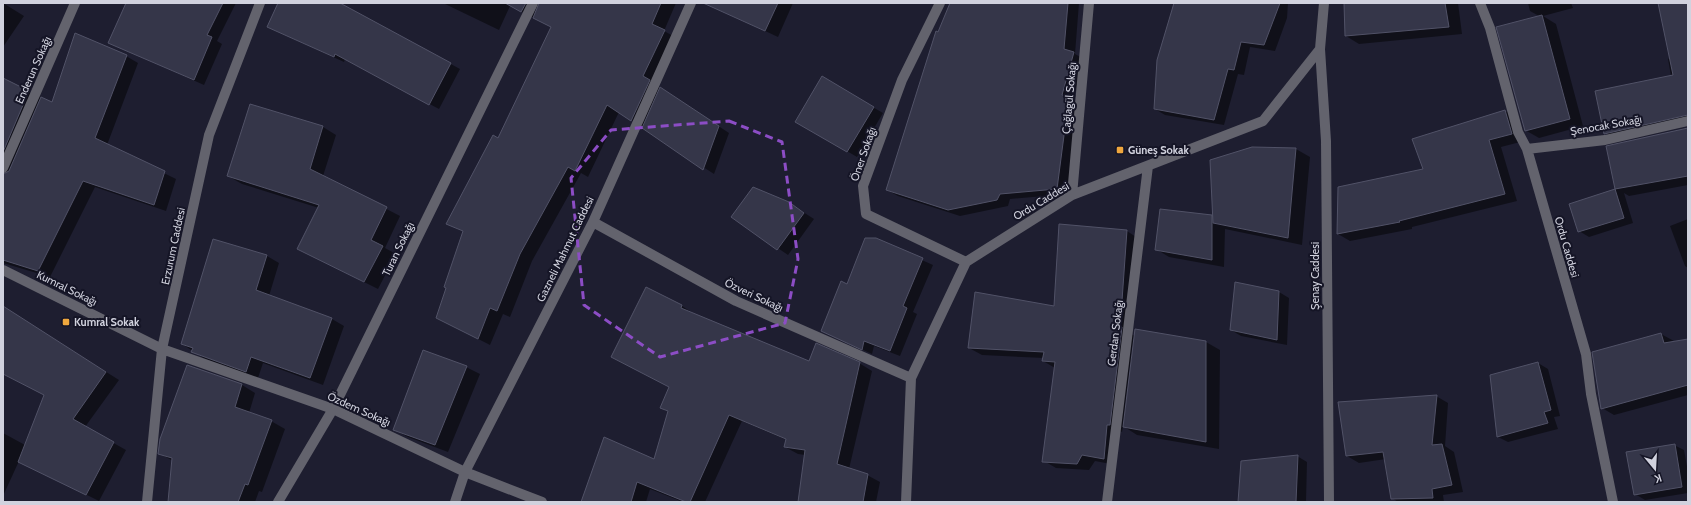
<svg xmlns="http://www.w3.org/2000/svg" width="1691" height="505" font-family="Cabin,sans-serif">
<style>
.shadow{fill:#0007}
.building{fill:#353649;stroke:#515267}
.lines{fill:none;stroke-linecap:round;stroke-linejoin:round}
.minor{stroke:#63636d;stroke-width:10}
.marked{fill:none;stroke:#8c4dc5;stroke-width:3;stroke-dasharray:8 5;stroke-linejoin:round}
.poi-dot{fill:#efa73e;stroke:#151526;stroke-width:1.5}
.labels{text-anchor:middle;stroke-width:4;stroke-linejoin:round;paint-order:stroke}
.street-label{font-size:11px;fill:#d1d2de;stroke:#151526}
.poi-label{font-size:11px;font-weight:bold;fill:#d1d2de;stroke:#151526;text-anchor:start}
</style>
<rect width="100%" height="100%" fill="#1e1e30"/>
<!-- shadow -->
<path class="shadow" d="M3 3 24 16 3 47Z
M127 3H236L217 41 222 44 204 85 110 43Z
M279 3H338L460 69 439 109 345 59 344 62 268 27Z
M443 3H676L664 31 677 38 655 84 729 133 714 174 619 112 588 177 581 173 532 261 510 317 503 314 490 345 449 324 464 232 447 223 498 139 552 27 510 6 499 30Z
M721 3H793L778 37 718 9Z
M951 3H1079L1075 54 1084 59 1073 100 1080 105 1068 194 1010 199 1008 206 960 216 898 196 887 190 939 33Z
M1180 3H1288L1287 18 1275 51 1250 47 1244 75 1238 74 1224 125 1165 115 1155 109Z
M1345 3H1458L1462 34 1359 44 1346 36Z
M1528 3H1571L1573 8 1543 16 1556 24 1583 126 1539 138 1525 130 1539 16 1530 11Z
M1659 3H1688V124L1618 141 1605 133 1671 76 1668 59 1670 58Z
M126 56 138 63 107 145 176 179 166 211 95 187 50 277 3 263V80L52 103Z
M822 78 883 113 857 157 796 121Z
M250 105 323 127 336 135 323 176 400 216 385 248 396 254 378 289 312 256 319 208 242 184 228 176Z
M1505 111 1518 118 1524 141 1501 147 1517 201 1412 227V229L1350 241 1338 234Z
M1688 129V185L1629 196 1624 193 1633 223 1589 237 1579 231 1570 204 1616 190 1607 147Z
M1252 148 1296 149 1310 157 1302 245 1225 229 1224 267 1169 257 1156 249 1161 210 1214 217Z
M789 203 814 219 788 255 732 217Z
M1688 219V268L1685 266 1670 226Z
M1127 231 1139 239 1131 334 1135 336V331L1206 342 1220 350 1219 449 1137 435 1123 426 1122 432 1120 431 1116 465 1095 461 1089 470 1056 468 1044 461 1055 368 1043 361 1044 358 982 355 969 348 1055 307Z
M875 239 933 265 913 312 917 314 900 356 874 346 872 354 822 331Z
M267 256 279 263 269 296 332 319 344 326 323 385 263 363 258 378 205 359 182 344Z
M646 288 682 306 694 314 809 363H859L872 371 849 469 867 475 880 482 876 502H799L805 455 798 454 785 447 787 440 742 421 705 502H683L650 489 646 502H587L655 460 669 412 661 408 670 387 612 357Z
M1279 292 1289 298 1287 345 1241 336 1231 330Z
M3 307 119 380 85 427 126 450 99 501 19 461 3 496V433L25 445 45 395 3 374Z
M1661 334 1674 341 1688 340V395L1614 415 1602 408Z
M1538 363 1548 369 1560 416 1554 417 1558 429 1508 442 1498 437Z
M187 366 242 385 255 393 249 413 271 421 285 429 262 492 259 491 255 502H169L173 461 159 453Z
M466 367 480 374 448 452 408 437 395 430Z
M1436 396 1448 403 1445 446 1454 452 1463 492 1443 495 1444 502H1398L1392 498 1386 459 1359 463 1347 456Z
M1674 445 1684 450 1688 472V493L1645 500 1635 494Z
M1297 456 1307 462 1306 502H1239Z"/>
<!-- building -->
<path class="building" d="M126 3H223L207 35 212 37 194 80 108 43Z
M278 3H340L451 63 429 105 335 54 334 57 267 27Z
M505 3H526L521 12Z
M539 3H661L652 24 665 30 643 76 650 80 631 121 607 105 575 171 568 167 520 254 497 311 490 308 478 339 436 318 446 288 444 287 463 231 446 224 493 135 498 138 551 27 533 18Z
M703 3H778L765 31Z
M950 3H1068L1064 49 1074 52 1062 95 1069 97 1057 189 1000 194 997 200 948 210 886 190 936 31 938 32Z
M1174 3H1280L1264 45 1241 42 1234 70 1228 69 1214 120 1154 109 1157 60Z
M1344 3H1445L1449 27 1345 36Z
M1658 3H1688V115L1604 134 1595 91 1673 75Z
M1542 15 1570 119 1525 131 1496 27Z
M75 33 127 55 95 138 165 171 154 205 83 181 38 271 3 260V174L9 171 41 97 52 102Z
M822 76 874 107 847 152 795 122Z
M3 78 29 91 3 152Z
M660 87 719 126 703 170 642 128Z
M250 104 323 126 310 169 387 207 371 240 383 246 364 282 297 249 319 205 227 176Z
M1505 110 1512 134 1489 140 1505 194 1399 221 1400 222 1337 234 1338 187 1423 169 1412 139Z
M1688 128V176L1615 189 1606 146Z
M1252 147 1296 148 1288 238 1213 223 1210 160Z
M753 187 789 202 804 213 777 250 731 217Z
M1615 189 1624 218 1578 232 1569 204Z
M1160 209 1212 215V260L1155 250Z
M1059 224 1127 230 1121 315 1119 327H1122L1110 425H1107L1104 459 1082 455 1077 464 1042 462 1055 362 1042 361 1044 352 968 348 975 292 1054 306Z
M865 238H876L923 258 903 306 907 308 890 351 864 341 862 350 821 331 841 281 847 284Z
M213 239 267 255 256 290 332 318 310 378 251 357 246 372 191 352 193 348 181 344Z
M1235 282 1279 291 1277 340 1230 330Z
M646 287 682 305 681 308 809 361 816 343 860 362 837 464 868 474 863 502H798L805 450 784 447 786 439 729 415 690 502H686L637 482 631 502H581L604 437 654 459 668 411 660 408 669 387 611 357Z
M3 306 106 372 73 419 114 442 86 495 18 462 44 395 3 374Z
M1135 329 1206 341V442L1123 427Z
M1661 333 1664 343 1688 339V385L1601 409 1592 352Z
M423 350 467 366 435 445 393 430Z
M1538 362 1551 410 1544 412 1548 423 1497 437 1490 375Z
M187 365 242 384 235 407 272 420 248 485 245 484 238 502H168L172 458 158 454 160 439Z
M1437 395 1432 445 1442 444 1452 485 1432 489 1433 498 1391 499 1383 452 1346 456 1338 402Z
M1675 444 1682 487 1634 495 1626 452Z
M1298 455 1296 502H1238L1241 461Z"/>
<g class="lines">
<!-- minor -->
<path class="minor" d="M940 3 902 80 863 186 866 214 966 262
M1480 3 1490 28 1518 132 1527 149 1586 354 1591 394 1613 502
M1320 49 1326 141 1329 502
M1527 149 1605 140 1688 121
M3 168 75 3
M1072 195 1089 3
M593 222 736 301 911 378
M3 270 162 349 333 409 465 472 542 502
M147 502 162 349 209 135 260 3
M278 502 333 409 533 3
M455 502 465 472 593 222 691 3
M906 502 911 378 966 262 1072 195 1263 121 1320 49 1324 3
M1107 502 1148 166"/>
</g>
<!-- marked area -->
<path class="marked" d="M729 121 782 142 798 259 785 323 660 357 584 305 571 178 611 130Z"/>
<!-- markers -->
<g class="poi-dot">
<rect x="1116" y="146" width="8" height="8" rx="2"/>
<rect x="62" y="318" width="8" height="8" rx="2"/>
</g>
<g class="labels">
<!-- street labels -->
<g class="street-label">
<text transform="translate(33 70) rotate(-66)" y="4">Enderun Sokağı</text>
<text transform="translate(1069 98) rotate(-85)" y="4">Çağlagül Sokağı</text>
<text transform="translate(1606 125) rotate(-10)" y="4">Şenocak Sokağı</text>
<text transform="translate(863 154) rotate(-71)" y="4">Öner Sokağı</text>
<text transform="translate(1041 201) rotate(-31)" y="4">Ordu Caddesi</text>
<text transform="translate(173 246) rotate(-78)" y="4">Erzurum Caddesi</text>
<text transform="translate(1567 247) rotate(74)" y="4">Ordu Caddesi</text>
<text transform="translate(398 249) rotate(-64)" y="4">Turan Sokağı</text>
<text transform="translate(565 249) rotate(-64)" y="4">Gazneli Mahmut Caddesi</text>
<text transform="translate(1315 276) rotate(-90)" y="4">Şenay Caddesi</text>
<text transform="translate(67 288) rotate(26)" y="4">Kumral Sokağı</text>
<text transform="translate(754 295) rotate(25)" y="4">Özveri Sokağı</text>
<text transform="translate(1115 333) rotate(-83)" y="4">Gerdan Sokağı</text>
<text transform="translate(359 409) rotate(24)" y="4">Özdem Sokağı</text>
</g>
<!-- poi labels -->
<g class="poi-label">
<text x="1128" y="154">Güneş Sokak</text>
<text x="74" y="326">Kumral Sokak</text>
</g>
</g>
<!-- border -->
<rect width="1691" height="505" fill="none" stroke="#d1d2de" stroke-width="8"/>
<!-- north arrow -->
<g transform="translate(1655 469) rotate(162)" stroke="#151526" stroke-width="3" paint-order="stroke">
<path d="M0-3L7 15L0 10L-7 15Z" fill="#d1d2de"/>
<text y="-6" font-size="11" font-weight="bold" text-anchor="middle" fill="#d1d2de">K</text>
</g>
</svg>
